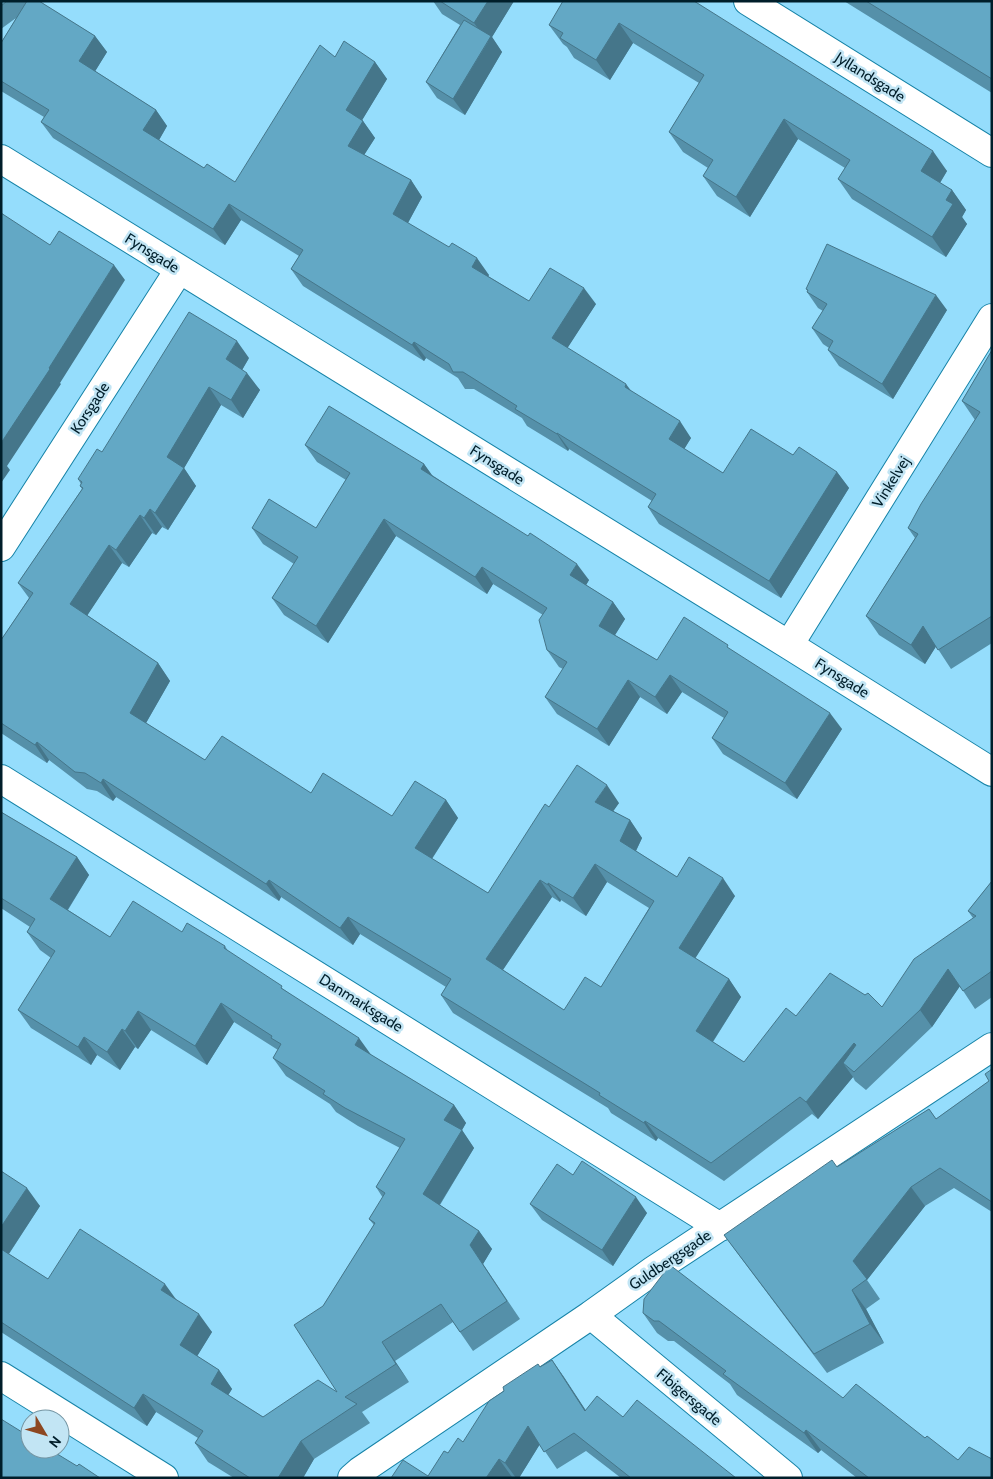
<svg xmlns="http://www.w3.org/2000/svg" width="993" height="1479" font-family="Cabin,sans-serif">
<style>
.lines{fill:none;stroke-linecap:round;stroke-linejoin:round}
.minor-casing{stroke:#1683a7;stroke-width:30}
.minor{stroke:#fff;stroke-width:28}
.wall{fill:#5590a9;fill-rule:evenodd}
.shaded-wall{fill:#45768a}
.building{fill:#63a8c5;stroke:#45768a;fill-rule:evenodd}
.labels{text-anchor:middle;stroke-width:5;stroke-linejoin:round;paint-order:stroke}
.street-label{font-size:15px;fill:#001e2a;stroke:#c2e5f4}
</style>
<rect width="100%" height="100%" fill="#95ddfc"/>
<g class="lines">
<!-- minor casing -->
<g class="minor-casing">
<path id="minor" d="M748 1 992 153
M1 159 789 645 992 772
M1 547 179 270
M789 645 992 318
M1 779 720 1227
M591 1315 788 1478
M1 1376 164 1478
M352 1478 360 1471 591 1315 654 1270 992 1047"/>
</g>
<!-- minor -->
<use href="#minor" class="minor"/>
</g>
<!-- wall -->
<path class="wall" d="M1 1H41L40 2 95 36 107 52 95 71 156 110 167 126 159 140 204 168 235 182 335 57 375 62 387 79 362 120 363 121 375 138 364 155 411 180 422 197 408 223 489 275 488 276 529 301 596 304 567 348 631 391 691 438 684 449 723 473 793 455 837 472 849 488 781 598 659 524 648 507 652 501 569 449 568 451 527 426 522 418 474 389H465L458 378 426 358 424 361 303 286 291 269 299 256 241 220 225 245 53 138 41 122 44 117 1 91V43L16 18 1 29Z
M433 1H514L492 37 502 52 465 115 437 98 426 82 460 25 442 14Z
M694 1 947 171 940 183 952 190 966 210 962 217 967 224 946 257 852 199 838 179 845 168 798 139 750 217 717 196 703 176 708 168 683 152 669 132 699 83 633 43 610 80 574 58 567 47 563 44 549 25Z
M844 1H992V93Z
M806 289 947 310 893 399 839 366 828 350 829 348 823 344 812 328 823 311 818 308 807 292 808 291Z
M992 350V643L951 669 936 646 925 664 879 635 866 616 915 538 908 528 975 420 962 401Z
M249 358 242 370 260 390 243 418 221 405 184 468 196 486 168 530 162 527 156 535 152 533 129 567 122 563 87 615 158 663 170 681 146 723 205 760 311 793 392 816 446 800 458 818 432 859 488 893 549 807 619 803 613 811 630 820 642 838 636 851 677 877 735 896 695 958 729 979 741 997 713 1042 744 1062 796 1016 882 1007 973 918 968 911 992 881V997L975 1009 960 986 932 1027 866 1090 855 1081 853 1077 818 1119 812 1114 724 1181 658 1138 656 1141 611 1113 608 1108 453 1013 441 995 446 987 360 934 353 945 281 897 279 901 116 797 113 801 97 791 87 789 49 760 47 763 1 733V640L29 598 18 583 82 489 80 486 81 484 78 479 102 452ZM607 882 649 908 601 987 564 1010 503 970 552 897 560 902 561 900 586 916Z
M305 445 424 464 432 475 589 580 586 585 613 602 625 619 615 635 657 660 733 651 842 729 797 799 723 754 712 738 724 718 682 692 667 714 640 697 609 746 557 714 545 697 563 669 559 667 547 650 543 615 493 584 487 594 396 536 328 643 284 615 272 598 294 564 263 544 252 528H316L346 480 317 462Z
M1 812 77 857 89 875 68 910 110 937 182 932 225 946 228 951 286 991 371 1055 454 1105 466 1123 462 1130 474 1148 440 1205 479 1231 492 1249 483 1264 520 1319 473 1351 453 1322 395 1361 409 1382 362 1412 370 1423 314 1459 303 1478H234L208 1462 195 1443 198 1438 156 1412 147 1426 1 1332V1171L40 1206 9 1254 48 1279 175 1299 212 1332 197 1356 219 1370 232 1389 228 1395 263 1417 337 1392 323 1306 374 1225 369 1219 383 1198 376 1187 400 1148 358 1126 336 1112 330 1104 286 1076 273 1058 278 1050 234 1022 207 1065 151 1030 138 1049 135 1047 120 1070 97 1055 91 1065 31 1028 18 1010 51 958 40 950 27 932 30 927 1 908Z
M992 1069V1212L954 1188 925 1206 867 1280 880 1299 866 1309 884 1343 827 1373 738 1254 724 1235 837 1167 929 1109 936 1119 989 1081Z
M573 1175 647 1213 613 1266 542 1220 530 1204Z
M643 1313 843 1398 925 1438 958 1460 992 1478H857L821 1450 818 1453 737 1395 730 1384 674 1341H668L657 1333Z
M552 1360 586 1411 623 1417 736 1478H621L586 1451 557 1469 540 1444 519 1478H513L512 1477 428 1476 448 1453 463 1442 540 1367Z"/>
<!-- shaded-wall -->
<path class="shaded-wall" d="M488 1H514L492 37 502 52 465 115 453 99 488 42 474 23Z
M619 23 633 43 610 80 596 60Z
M95 36 107 52 91 78 79 61Z
M375 62 387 79 358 127 346 110Z
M156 110 167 126 155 147 143 130Z
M784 119 798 139 750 217 736 197Z
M363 121 375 138 359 163 348 146Z
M933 151 947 171 935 191 921 171Z
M411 180 422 197 404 230 393 214Z
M952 190 966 210 962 217 967 224 946 257 932 237 946 200Z
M229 204 241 220 225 245 213 229Z
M477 258 489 275 484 284 472 267Z
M114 265 125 280 60 383 61 384 7 466 10 470 1 483V443Z
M584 288 596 304 563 355 552 338Z
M936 295 947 310 893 399 882 384Z
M237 341 249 358 238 377 226 359Z
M414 342 426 358 424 361 412 345Z
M247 373 260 390 243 418 231 400Z
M626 384 638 400 625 387Z
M209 387 221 405 183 470 184 468 196 486 168 530 155 513 167 457Z
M680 421 691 438 680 456 669 439Z
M557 433 569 449 568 451 557 434Z
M424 464 436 481 421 469Z
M837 472 849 488 781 598 769 581Z
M150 509 162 527 156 535 144 518Z
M140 515 152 533 129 567 116 550Z
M384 519 396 536 328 643 316 626Z
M109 545 122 563 83 622 70 604Z
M577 564 589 580 582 592 570 575Z
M482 567 493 584 487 594 475 577Z
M613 602 625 619 610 643 599 626Z
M923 626 937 645 925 664 911 645Z
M158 663 170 681 142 730 130 713Z
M670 675 682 692 667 714 655 697Z
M628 680 640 697 609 746 597 729Z
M830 713 842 729 797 799 785 783Z
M37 742 49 760 47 763 35 745Z
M103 779 116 797 113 801 101 783Z
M607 785 619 803 607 820 595 802Z
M446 800 458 818 427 866 415 848Z
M630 820 642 838 632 859 620 841Z
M77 857 89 875 63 917 50 899Z
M595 864 607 882 586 916 573 898Z
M723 878 735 896 691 965 679 948Z
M269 880 281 897 279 901 266 884Z
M540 880 552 897 498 977 486 959Z
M548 883 561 900 560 902 548 885Z
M348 917 360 934 353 945 340 928Z
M948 969 960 986 932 1027 920 1010Z
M729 979 741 997 708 1049 696 1031Z
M221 1003 234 1022 207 1065 195 1046Z
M138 1011 151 1030 138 1049 125 1031Z
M122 1029 135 1047 120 1070 107 1052Z
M84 1037 97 1055 91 1065 78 1047Z
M359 1038 372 1056 355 1045Z
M854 1043 866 1060 843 1063 853 1077 818 1119 806 1102Z
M454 1105 466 1123 462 1130 474 1148 435 1212 423 1194 444 1120Z
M645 1121 658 1138 656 1141 644 1123Z
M911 1187 925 1206 867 1280 853 1261Z
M27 1188 40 1206 4 1261 1 1257V1227Z
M636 1197 647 1213 613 1266 602 1250Z
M479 1231 492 1249 483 1264 520 1319 470 1245Z
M165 1284 178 1302 161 1290Z
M852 1290 866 1309 884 1343 870 1324Z
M199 1314 212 1332 193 1363 180 1345Z
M382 1342 395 1361 409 1382 396 1364Z
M552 1360 564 1377 598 1429 585 1411Z
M219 1370 232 1389 224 1402 211 1384Z
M143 1394 156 1412 147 1426 134 1408Z
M528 1426 540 1444 519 1478H516L505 1463Z
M806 1430 821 1450 818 1453 804 1433Z
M301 1441 314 1459 303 1478H278Z
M499 1459 512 1477 511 1478H486Z"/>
<!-- building -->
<path class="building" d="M1 1H7L1 6Z
M27 1H39L95 36 79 61 156 110 143 130 204 168 207 164 235 182 320 45 335 57 344 41 375 62 346 110 363 121 348 146 411 180 393 214 449 247 452 243 477 258 472 267 529 301 550 268 584 288 552 338 626 384 625 387 680 421 669 439 723 473 751 429 793 455 799 447 837 472 769 581 648 507 656 494 557 433V434L515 409 517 406 463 372H453L449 364 414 342 412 345 291 269 303 250 229 204 213 229 41 122 49 110 1 81V43Z
M440 1H488L474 23Z
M563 1H694L933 151 921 171 952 190 946 200 953 204 932 237 838 179 850 160 784 119 736 197 703 176 713 160 669 132 704 75 619 23 596 60 560 38 563 33 549 25Z
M866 1H992V79Z
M464 20 491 36 453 99 426 82Z
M1 213 50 245 59 231 114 265 49 368 50 369 1 443Z
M827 244 936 295 882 384 828 350 833 341 812 328 827 304 807 292 808 290 806 289Z
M189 312 237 341 226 359 247 373 231 400 209 387 167 457 184 468 155 513 150 509 144 518 140 515 116 550 109 545 70 604 158 663 130 713 205 760 222 736 311 793 323 773 392 816 415 781 446 800 415 848 488 893 545 804 549 807 577 765 607 785 595 802 630 820 620 841 677 877 689 857 723 878 679 948 729 979 696 1031 744 1062 786 1008 796 1016 830 973 865 995 868 993 882 1007 914 959 976 916 968 911 992 881V971L963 991 948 969 920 1010 854 1072 843 1063 856 1045 854 1043 806 1102 800 1097 711 1163 645 1121 644 1123 599 1095 600 1093 441 995 451 979 348 917 340 928 269 880 266 884 103 779 101 783 85 773 75 772 37 742 35 745 1 723V640L33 593 18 583 83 488 80 486 82 482 78 479 97 449 102 452ZM595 864 654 901 601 987 585 977 564 1010 486 959 540 880 548 885V883L573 898Z
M992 350V616L938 650 923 626 911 645 866 616 918 534 908 528 921 504 980 412 962 401Z
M329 406 424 464 421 469 528 536 530 533 577 564 570 575 613 602 599 626 657 660 684 617 728 645 727 647 830 713 785 783 712 738 728 712 670 675 655 697 628 680 597 729 545 697 567 662 547 650 539 620 547 608 482 567 475 577 384 519 316 626 272 598 298 557 252 528 269 499 316 528 350 473 305 445Z
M1 812 77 857 50 899 110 937 133 901 182 932 187 923 225 946 224 948 282 986 281 988 359 1038 355 1045 454 1105 444 1120 462 1130 423 1194 479 1231 470 1245 507 1301 460 1332 441 1304 382 1342 396 1364 345 1397 357 1404 301 1441 278 1478H250L195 1443 203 1431 143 1394 134 1408 1 1322V1249L48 1279 80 1229 165 1284 161 1290 199 1314 180 1345 219 1370 211 1384 263 1417 318 1380 337 1392 294 1325 323 1306 375 1223 369 1219 385 1193 376 1187 405 1139 345 1108 323 1094 325 1091 273 1058 281 1044 271 1038 272 1036 221 1003 195 1046 138 1011 125 1031 122 1029 107 1052 84 1037 78 1047 18 1010 55 951 27 932 35 919 1 898Z
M992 1069V1202L940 1168 911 1187 853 1261 867 1279 852 1290 870 1324 814 1354 724 1235 832 1160 837 1167 929 1109 936 1119 989 1081 985 1074Z
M582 1161 636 1197 602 1250 530 1204 557 1164 573 1175Z
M1 1171 27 1188 1 1227Z
M670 1265 843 1398 856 1384 925 1438 927 1436 958 1460 969 1447 992 1459V1478H869L806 1430 804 1433 723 1374 726 1371 659 1321H654L643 1313 644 1299Z
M552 1360 585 1411 597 1396 623 1417 637 1400 736 1478H631L574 1433 544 1452 528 1426 505 1463 499 1459 486 1478H391L403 1460 428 1476 444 1451 448 1453 458 1438 463 1442 489 1401 504 1391 503 1387 538 1364 540 1367Z
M1 1419 30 1437V1449H49L77 1466 79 1464 100 1478H1Z"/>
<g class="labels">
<!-- street labels -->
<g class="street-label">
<text transform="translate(870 77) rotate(32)" y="5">Jyllandsgade</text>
<text transform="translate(152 253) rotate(32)" y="5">Fynsgade</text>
<text transform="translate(90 408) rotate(-57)" y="5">Korsgade</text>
<text transform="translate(497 465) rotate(32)" y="5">Fynsgade</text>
<text transform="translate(891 482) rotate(-58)" y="5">Vinkelvej</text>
<text transform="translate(842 678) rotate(32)" y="5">Fynsgade</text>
<text transform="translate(361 1003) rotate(32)" y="5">Danmarksgade</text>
<text transform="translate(670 1260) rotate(-34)" y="5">Guldbergsgade</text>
<text transform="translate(689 1397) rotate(40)" y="5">Fibigersgade</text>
</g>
</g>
<!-- border -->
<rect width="993" height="1479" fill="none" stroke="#001e2a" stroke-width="5"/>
<!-- north arrow -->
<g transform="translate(45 1434) rotate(128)"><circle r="24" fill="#c2e5f4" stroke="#7495a3"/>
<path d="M0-4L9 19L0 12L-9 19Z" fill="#8d4721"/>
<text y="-8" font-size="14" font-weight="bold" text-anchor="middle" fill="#001e2a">N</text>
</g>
</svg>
